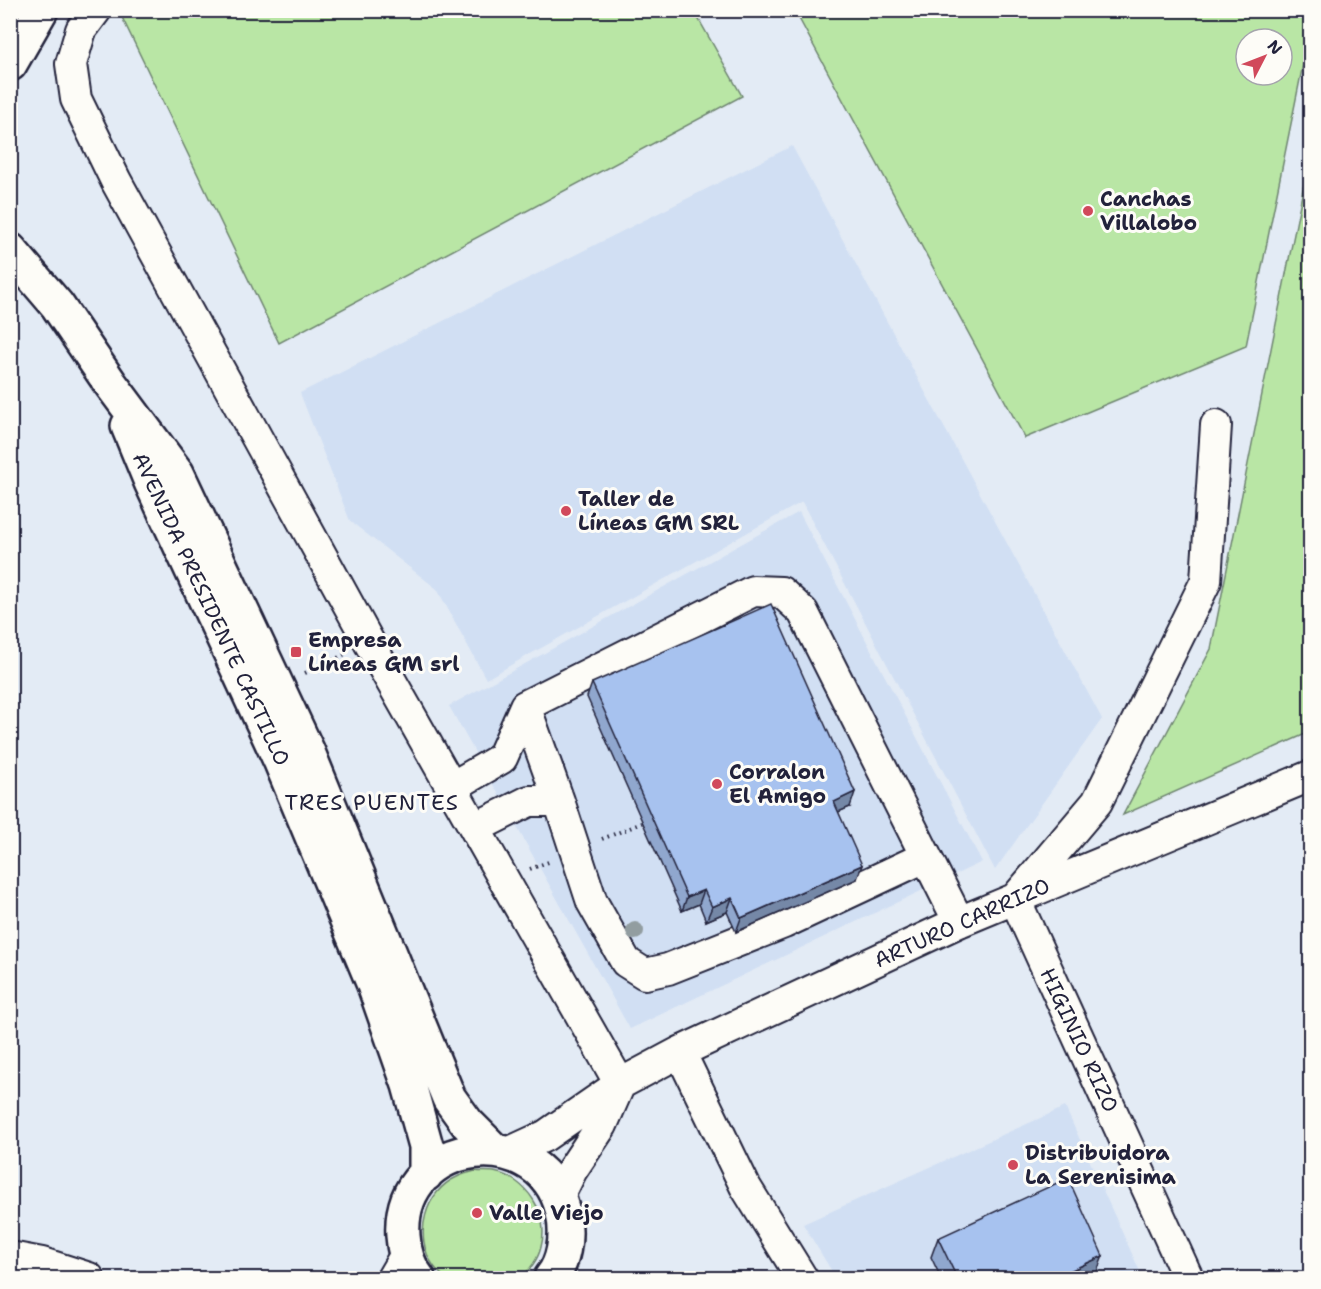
<svg xmlns="http://www.w3.org/2000/svg" width="1321" height="1289" font-family="'Shantell Sans',sans-serif">
<style>
.built{fill:#d1dff3}
.green{fill:#b9e6a5;stroke:#6e8470;stroke-width:1.5;fill-rule:evenodd}
.lines{fill:none;stroke-linecap:round;stroke-linejoin:round}
.minor-casing{stroke:#22223b;stroke-width:34}
.major-casing{stroke:#22223b;stroke-width:38}
.path{stroke:#22223b;stroke-width:4;stroke-dasharray:1.5 4.5;stroke-linecap:butt}
.minor{stroke:#fdfcf7;stroke-width:30}
.major{stroke:#fdfcf7;stroke-width:33}
.tree{fill:#929da0}
.wall{fill:#90a7ce;stroke:#22223b;stroke-width:1.5}
.shaded-wall{fill:#7588a7;stroke:#22223b;stroke-width:1.5}
.building{fill:#a7c2ef;stroke:#22223b;stroke-width:1.5}
.poi-dot{fill:#d1495b;stroke:#fdfcf7;stroke-width:2}
.labels{text-anchor:middle;stroke-width:6;stroke-linejoin:round;paint-order:stroke}
.poi-label{font-size:21px;font-weight:bold;fill:#22223b;stroke:#fdfcf7;text-anchor:start}
.street-label{font-size:21px;fill:#22223b;stroke:#fdfcf7}
.neighbourhood-label{font-size:22px;letter-spacing:1.5px;fill:#22223b;stroke:#fdfcf7}
</style>
<rect width="100%" height="100%" fill="#e3ebf5"/>
<filter id="ink" filterUnits="userSpaceOnUse"><feTurbulence type="fractalNoise" baseFrequency=".0167" numOctaves="2"/><feDisplacementMap in="SourceGraphic" scale="12" xChannelSelector="R" yChannelSelector="G"/><feConvolveMatrix kernelMatrix="1 2 1 2 8 2 1 2 1" color-interpolation-filters="sRGB"/></filter>
<g filter="url(#ink)">
<!-- built -->
<path class="built" d="M792 146 1102 719 995 870 802 502 486 679 437 589 350 521 300 393Z
M799 512 982 862 630 1029 449 706Z
M1065 1107 1143 1278H836L803 1224Z"/>
<!-- green -->
<path class="green" d="M119 11H694L742 96 279 343Z
M795 11H1310V30L1246 346 1025 438ZM1246 39H1282V75H1246Z
M1310 154V732L1123 815 1211 649Z
M475 1171C481 1172 488 1171 494 1172 527 1178 550 1215 541 1247 538 1260 530 1269 521 1278H445C441 1274 436 1270 433 1265 413 1236 425 1191 457 1177 462 1174 469 1173 475 1171Z"/>
<g class="lines">
<!-- minor casing -->
<g class="minor-casing">
<path id="minor" d="M96 10 81 30 71 64 76 99 116 181 370 644 620 1084
M525 706 559 801
M452 787 502 758 525 706 753 591 781 592 803 612 959 922
M475 828 529 801H559L592 902 626 962 645 974 668 969 784 923 925 857
M680 1052 745 1186 802 1278
M508 1153 545 1136 620 1084 680 1052 959 922 1310 776
M558 1198 572 1170 602 1125 620 1084
M10 1257 42 1263 89 1278
M392 1278 406 1254
M1188 1278 1015 899 1097 802 1206 581 1216 425"/>
</g>
<!-- major casing -->
<g class="major-casing">
<path id="major" d="M10 64 41 10
M10 250 57 305 110 383 177 473 307 750 449 1098 467 1123 495 1151
M128 426 151 482 280 760 374 985 409 1085 426 1146V1174
M418 1278C408 1266 404 1251 403 1236 396 1134 548 1118 564 1218 567 1238 564 1262 551 1278"/>
</g>
<!-- path -->
<path class="path" d="M305 673 344 655
M602 839 642 823
M530 869 551 861"/>
<!-- minor -->
<use href="#minor" class="minor"/>
<!-- major -->
<use href="#major" class="major"/>
</g>
<!-- trees -->
<circle class="tree" cx="635" cy="931" r="9"/>
<!-- wall -->
<path class="wall" d="M592 683 850 807 838 812 857 879 736 932 727 912 706 921 699 904 682 911 587 697Z
M938 1238 1096 1274 1088 1278H941L931 1257Z"/>
<!-- shaded-wall -->
<path class="shaded-wall" d="M855 792 850 807 829 816 834 802Z
M862 865 857 879 736 932 741 918Z
M704 890 699 904 682 911 687 897Z
M732 898 727 912 706 921 712 907Z
M1103 1256 1096 1274 1088 1278H1054Z"/>
<!-- building -->
<path class="building" d="M771 604 855 792 834 802 862 865 741 918 732 898 712 907 704 890 687 897 592 683Z
M1068 1178 1103 1256 1054 1278H957L938 1238Z"/>
</g>
<!-- markers -->
<g class="poi-dot">
<circle cx="1088" cy="211" r="6"/>
<circle cx="566" cy="511" r="6"/>
<rect x="290" y="646" width="12" height="12" rx="3"/>
<circle cx="717" cy="784" r="6"/>
<circle cx="1013" cy="1165" r="6"/>
<circle cx="477" cy="1213" r="6"/>
</g>
<g class="labels">
<!-- poi labels -->
<g class="poi-label">
<text x="1100" y="206">Canchas<tspan x="1100" dy="24">Villalobo</tspan></text>
<text x="578" y="506">Taller de<tspan x="578" dy="24">Líneas GM SRL</tspan></text>
<text x="308" y="647">Empresa<tspan x="308" dy="24">Líneas GM srl</tspan></text>
<text x="729" y="779">Corralon<tspan x="729" dy="24">El Amigo</tspan></text>
<text x="1025" y="1160">Distribuidora<tspan x="1025" dy="24">La Serenisima</tspan></text>
<text x="489" y="1220">Valle Viejo</text>
</g>
<!-- street labels -->
<g class="street-label">
<text transform="translate(211 609) rotate(65)" y="7">AVENIDA PRESIDENTE CASTILLO</text>
<text transform="translate(962 923) rotate(-24)" y="7">ARTURO CARRIZO</text>
<text transform="translate(1079 1040) rotate(65)" y="7">HIGINIO RIZO</text>
</g>
<!-- neighbourhood labels -->
<g class="neighbourhood-label">
<text x="372" y="810">TRES PUENTES</text>
</g>
</g>
<!-- margin -->
<rect width="1321" height="1289" fill="none" stroke="#fdfcf7" stroke-width="36"/>
<rect x="18" y="18" width="1285" height="1253" fill="none" stroke="#22223b" stroke-width="2" filter="url(#ink)"/>
<!-- north arrow -->
<g transform="translate(1264 57) rotate(48)"><circle r="28" fill="#fdfcf7" stroke="#a5a5ac" stroke-width="1.5"/>
<path d="M0-4.5L10 22L0 15L-10 22Z" fill="#d1495b"/>
<text y="-9" font-size="16" font-weight="bold" text-anchor="middle" fill="#22223b">N</text>
</g>
</svg>
